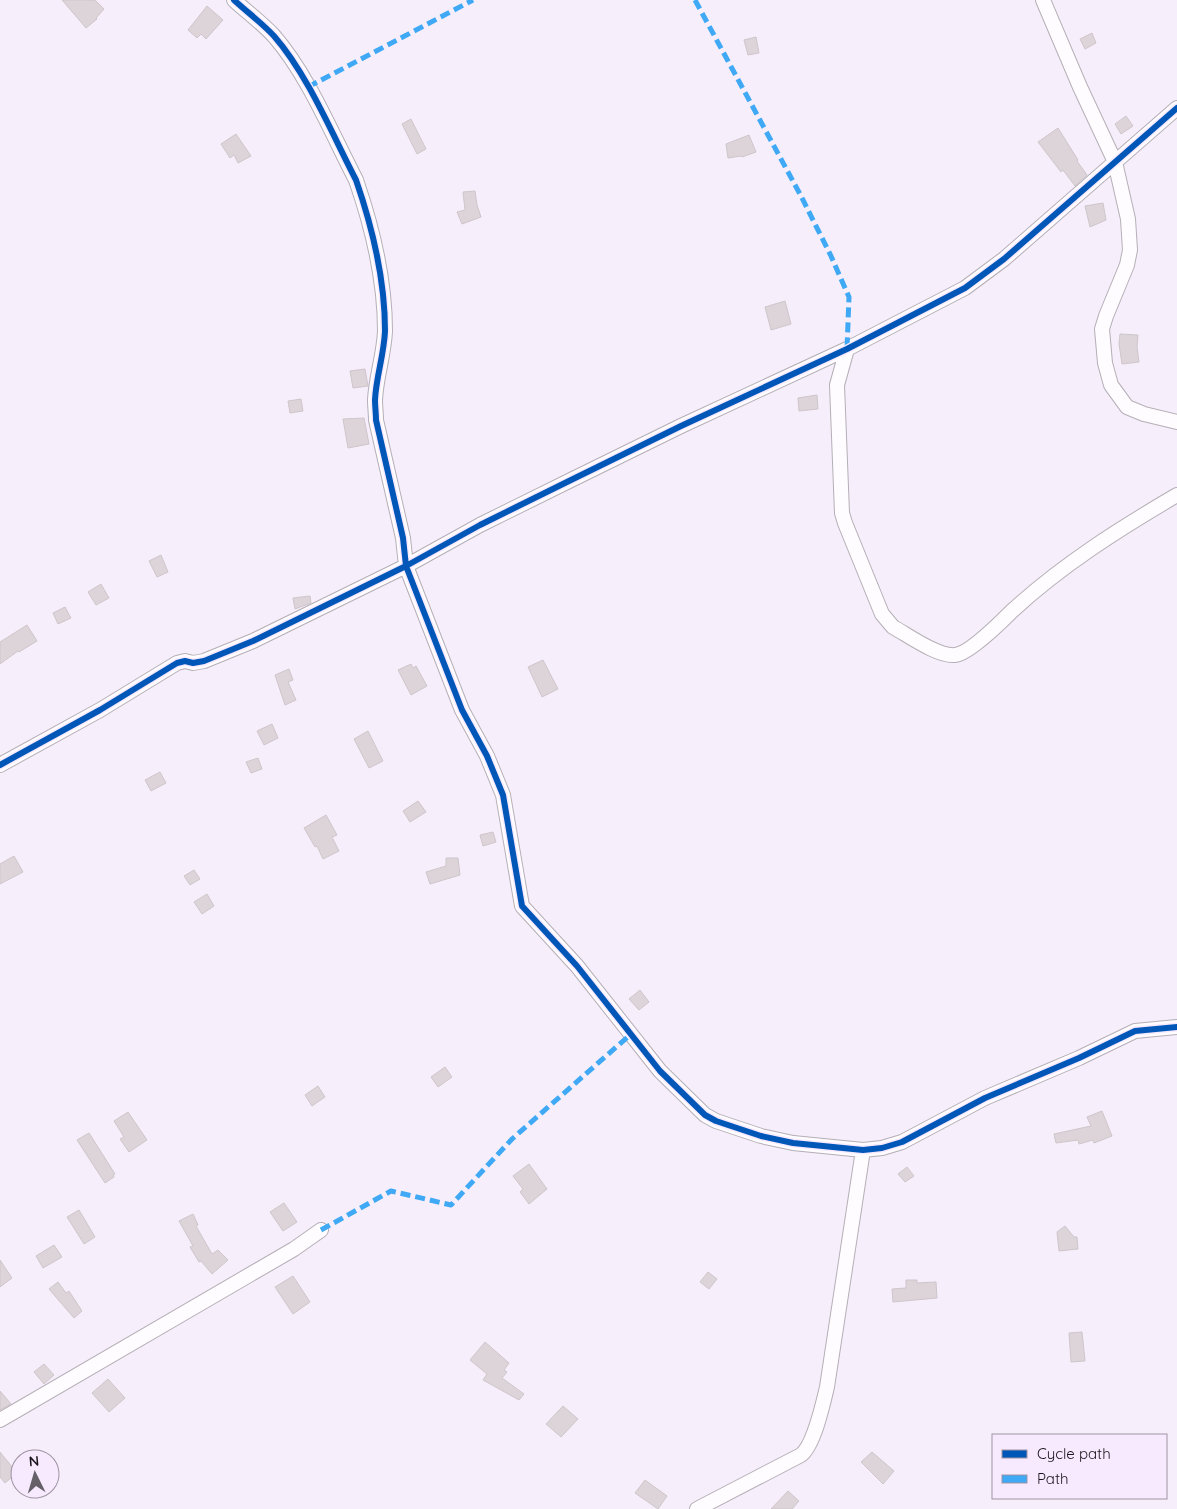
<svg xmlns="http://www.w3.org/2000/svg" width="1177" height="1509" font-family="Quicksand,sans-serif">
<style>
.building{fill:#dcd4d8;stroke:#cec6ca}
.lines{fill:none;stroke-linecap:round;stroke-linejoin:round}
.minor-casing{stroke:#b5afb7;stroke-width:16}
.minor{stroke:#fefcfe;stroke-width:14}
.quiet{stroke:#3fa9f5;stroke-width:5;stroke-dasharray:10 5;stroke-linecap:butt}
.cycleway-casing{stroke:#f8eafe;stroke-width:9}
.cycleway{stroke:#0057b8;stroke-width:6}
</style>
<rect width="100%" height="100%" fill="#f6eefa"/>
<!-- building -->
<path class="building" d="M62 0H95L104 9 96 18 97 19 86 28Z
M207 6 223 20 206 39 201 34 197 38 188 30Z
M1092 33 1096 43 1085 49 1080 39Z
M756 37 759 53 748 55 744 40Z
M1126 116 1133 126 1121 134 1115 124Z
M411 119 426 149 417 154 402 124Z
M1058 128 1078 160 1077 161 1087 175 1075 186 1063 170 1061 172 1038 142Z
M236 134 251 156 238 163 234 155 230 158 221 144Z
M749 135 756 152 742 157 741 156 728 158 726 144Z
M475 191 477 205 481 217 462 224 457 212 465 210 463 192Z
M1103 203 1106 220 1090 227 1085 206Z
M785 301 791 324 771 330 765 307Z
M1120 334 1138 335 1137 347 1139 362 1122 364 1119 344Z
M365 369 368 386 353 388 350 371Z
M817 395 818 409 799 411 798 398Z
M301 399 303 411 290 413 288 401Z
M364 418 369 444 348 448 343 419Z
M161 555 168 572 157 577 149 561Z
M101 584 109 598 96 605 88 592Z
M310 596 311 603 295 609 293 598Z
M65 607 71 618 58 624 53 613Z
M27 625 37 641 19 652 18 651 0 664V642Z
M543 660 558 689 542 697 528 667Z
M411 664 413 668 416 666 427 686 411 695 398 670Z
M289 669 293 680 288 682 296 700 285 705 275 675Z
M272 724 278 738 264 745 257 731Z
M368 731 383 761 369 768 354 739Z
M258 758 262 769 251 773 246 762Z
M160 772 166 783 151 791 145 780Z
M418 801 426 812 410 822 403 811Z
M326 815 337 835 332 837 339 851 323 859 317 846 315 847 304 828Z
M493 832 496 842 483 846 480 835Z
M14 856 23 872 0 884V864Z
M446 858H458L460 875 430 884 426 872 446 866Z
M194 870 200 879 190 885 184 876Z
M207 894 214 906 202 914 194 902Z
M640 990 649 1002 639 1010 629 999Z
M445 1067 452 1077 438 1087 431 1077Z
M318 1086 325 1097 312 1106 305 1095Z
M1102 1111 1112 1136 1094 1143 1093 1140 1079 1144 1078 1140 1056 1143 1054 1134 1091 1126 1087 1117Z
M128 1112 147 1140 129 1152 120 1139 124 1137 114 1121Z
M89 1133 115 1174 113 1175 114 1177 105 1183 77 1140Z
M529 1164 547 1189 529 1204 520 1192 523 1189 513 1176Z
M907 1167 914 1176 905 1182 898 1174Z
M284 1203 297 1222 283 1231 270 1212Z
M79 1210 95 1237 84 1244 67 1217Z
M193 1214 198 1225 196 1226 212 1254 218 1250 228 1260 212 1274 201 1261 199 1262 190 1247 193 1246 179 1221Z
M1065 1226 1074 1237H1077L1078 1249 1059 1251 1057 1232Z
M54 1245 62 1257 43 1268 36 1256Z
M0 1260 12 1278 0 1287Z
M708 1272 717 1279 709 1289 700 1282Z
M293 1276 310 1302 293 1314 275 1287Z
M906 1280H917V1283L936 1282 937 1298 893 1302 892 1289 906 1288Z
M58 1282 66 1293 69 1291 82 1311 74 1318 49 1289Z
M1082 1332 1085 1361 1071 1362 1069 1333Z
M485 1342 509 1363 504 1370 507 1372 502 1378 524 1394 519 1400 483 1380 487 1374 470 1360Z
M44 1364 54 1375 44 1384 34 1372Z
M108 1379 125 1398 109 1412 92 1393Z
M0 1391 11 1404 0 1410Z
M563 1406 578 1419 561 1437 546 1424Z
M0 1452 17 1473 5 1483 0 1477Z
M872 1452 894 1471 883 1484 861 1462Z
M645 1480 667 1496 658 1509 635 1493Z
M788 1491 799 1501 792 1509H771Z"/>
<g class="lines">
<!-- minor casing -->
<g class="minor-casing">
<path id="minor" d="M234 0C247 12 262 23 274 36 308 75 332 134 356 180 373 229 385 280 385 331 384 355 376 377 375 400 375 407 376 413 376 420L403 538 406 566 462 710 487 756 503 795 522 906 577 966 660 1071 705 1115 716 1121 761 1136 793 1143 863 1150 882 1148 902 1142 985 1098 1079 1058 1135 1031 1177 1027
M1043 0 1080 87 1115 162 1128 219 1130 250 1127 265 1106 316 1102 329 1105 363 1111 385 1127 407 1144 414 1177 422
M847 349 837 385 842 513 845 523 882 614 893 627C908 635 938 657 955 655 969 654 1001 622 1012 611 1062 565 1119 529 1177 495
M0 765 100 710 177 663 185 661 193 663 204 661 253 641 406 566 480 525 571 480 681 426 847 349 965 288 1004 259 1177 108
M0 1420 294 1249 321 1230
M697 1509 801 1455C814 1445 823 1404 827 1387L863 1150"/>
</g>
<!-- minor -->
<use href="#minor" class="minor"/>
<!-- quiet -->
<path class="quiet" d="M695 0 801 196 831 256 849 297 847 349
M308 87 473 0
M321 1230 391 1191 451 1205 512 1139 631 1034"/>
<!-- cycleway casing -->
<g class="cycleway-casing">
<path id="cycleway" d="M234 0C247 12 262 23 274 36 308 75 332 134 356 180 373 229 385 280 385 331 384 355 376 377 375 400 375 407 376 413 376 420L403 538 406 566 462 710 487 756 503 795 522 906 577 966 660 1071 705 1115 716 1121 761 1136 793 1143 863 1150 882 1148 902 1142 985 1098 1079 1058 1135 1031 1177 1027
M0 765 100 710 177 663 185 661 193 663 204 661 253 641 406 566 480 525 571 480 681 426 847 349 965 288 1004 259 1177 108"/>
</g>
<!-- cycleway -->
<use href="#cycleway" class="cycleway"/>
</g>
<!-- legend -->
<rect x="992" y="1434" width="175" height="65" fill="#f8eafe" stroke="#9e94a3"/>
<rect x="1002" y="1450" width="25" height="8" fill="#0057b8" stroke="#9e94a3"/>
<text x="1037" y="1459" font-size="15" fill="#18131a">Cycle path</text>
<rect x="1002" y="1475" width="25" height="8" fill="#3fa9f5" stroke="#9e94a3"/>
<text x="1037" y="1484" font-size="15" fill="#18131a">Path</text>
<!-- north arrow -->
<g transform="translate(35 1474) rotate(355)"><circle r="24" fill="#f8eafe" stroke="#9e94a3"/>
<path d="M0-4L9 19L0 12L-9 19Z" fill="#666068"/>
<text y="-8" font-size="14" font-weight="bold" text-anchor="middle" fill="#18131a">N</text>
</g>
</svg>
